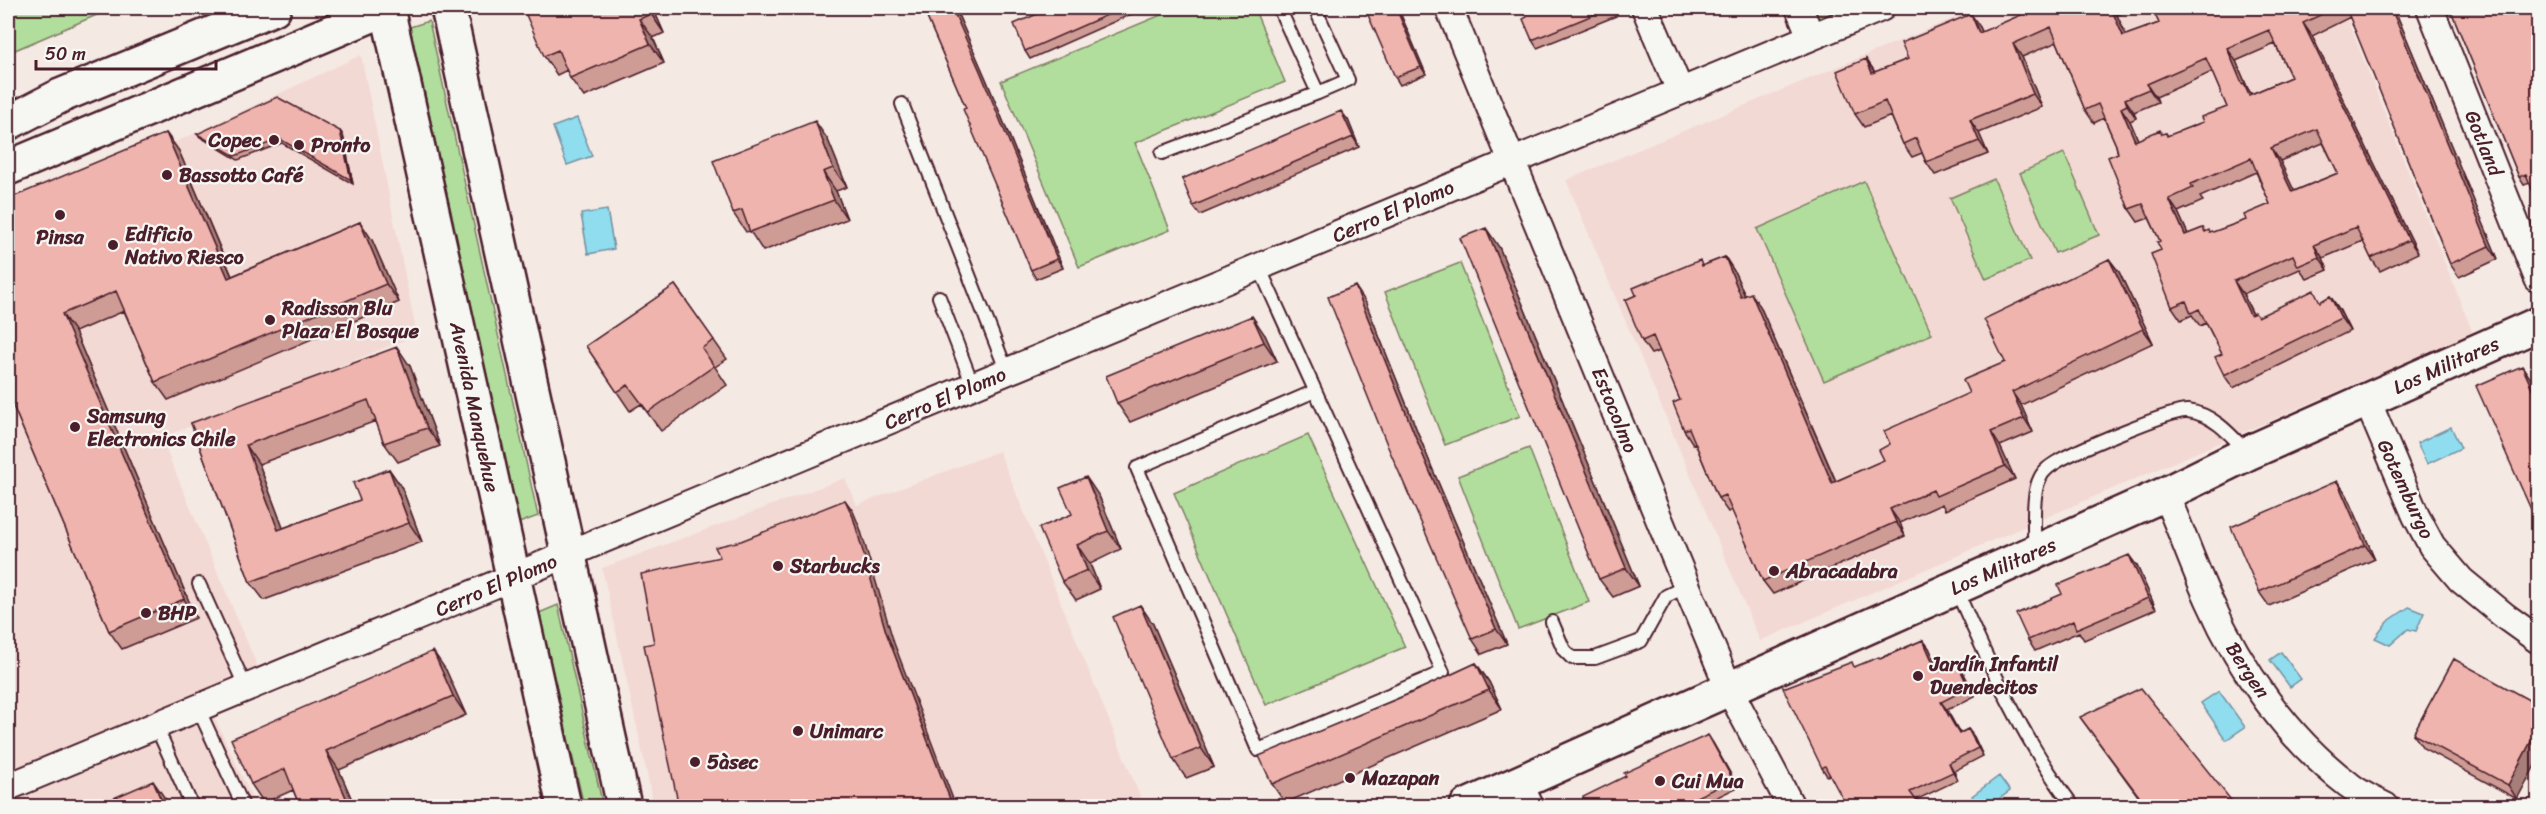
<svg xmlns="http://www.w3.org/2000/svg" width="2546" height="814" font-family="Sriracha,sans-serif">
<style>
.built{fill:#f3d9d4}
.green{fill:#b1de9c;stroke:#7e7e64;stroke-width:1.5}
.water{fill:#8fddee;stroke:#7391a0;stroke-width:1.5}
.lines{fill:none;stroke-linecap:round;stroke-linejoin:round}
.service-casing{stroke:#4a1f2b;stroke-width:16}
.minor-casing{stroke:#4a1f2b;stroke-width:30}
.secondary-casing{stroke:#4a1f2b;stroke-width:38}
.primary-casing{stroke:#4a1f2b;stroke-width:38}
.service{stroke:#f6f6f2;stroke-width:12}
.minor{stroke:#f6f6f2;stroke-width:26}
.secondary{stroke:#f6f6f2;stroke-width:33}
.primary{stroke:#f6f6f2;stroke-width:33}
.wall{fill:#ce9b95;stroke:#4a1f2b;stroke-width:1.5;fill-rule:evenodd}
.shaded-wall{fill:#a77e79;stroke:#4a1f2b;stroke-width:1.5}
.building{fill:#efb4ad;stroke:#4a1f2b;stroke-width:1.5;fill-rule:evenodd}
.poi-dot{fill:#4a1f2b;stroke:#f6f6f2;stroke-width:2}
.labels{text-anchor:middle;stroke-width:4.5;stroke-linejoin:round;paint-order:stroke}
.poi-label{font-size:20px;font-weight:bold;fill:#4a1f2b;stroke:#f6f6f2;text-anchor:start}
.street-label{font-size:20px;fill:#4a1f2b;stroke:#f6f6f2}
</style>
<rect width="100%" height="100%" fill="#f5e9e4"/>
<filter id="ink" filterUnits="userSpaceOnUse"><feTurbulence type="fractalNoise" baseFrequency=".0167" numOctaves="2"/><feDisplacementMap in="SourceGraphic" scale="12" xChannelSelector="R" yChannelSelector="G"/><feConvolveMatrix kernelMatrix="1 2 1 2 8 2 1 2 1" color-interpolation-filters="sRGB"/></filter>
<g filter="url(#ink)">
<!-- built -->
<path class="built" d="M1978 8H2343L2473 333 1760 641 1566 180Z
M361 55 417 335 161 438 267 689 213 714 256 806H8V211L189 136Z
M999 451 1144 806H654L602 568 845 478 857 505Z"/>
<!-- green -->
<path class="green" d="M8 8H113L8 53Z
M1178 8H1254L1285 82 1135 143 1170 230 1079 267 1001 81Z
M1799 8H1881L1811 37Z
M429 21 538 516 519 523 410 27Z
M2064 153 2099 235 2055 253 2020 173Z
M1994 179 2030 260 1986 279 1950 198Z
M1864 181 1932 334 1824 381 1757 229Z
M1460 263 1520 416 1445 445 1385 292Z
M1308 435 1405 647 1266 705 1174 493Z
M1529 448 1589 602 1518 629 1458 476Z
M558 605 603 806H584L539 613Z"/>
<!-- water -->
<path class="water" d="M577 118 592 156 567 165 553 127Z
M607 210 614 249 588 254 581 214Z
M2451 427 2461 448 2427 464 2417 443Z
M2409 607 2424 613 2416 631 2408 629 2390 645 2375 638 2387 622Z
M2281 652 2301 679 2290 687 2270 660Z
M2219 691 2245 727 2226 740 2201 703Z
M1999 776 2010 791 1989 806H1968L1975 801 1972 796Z"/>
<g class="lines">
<!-- service casing -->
<g class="service-casing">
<path id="service" d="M1279 8 1318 93 1348 80 1315 8
M902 104 1007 372
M1162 153 1318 93
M1259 267 1443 672 1258 750 1137 468 1315 391
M939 297 973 386
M2034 551C2035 531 2031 495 2040 478 2044 469 2052 465 2060 460 2078 450 2172 409 2188 411 2213 414 2231 435 2247 452
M199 584 246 688
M1956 589C1989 664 2023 740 2073 806
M1552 622 1564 650 1572 658H1595L1641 641 1666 596 1687 586
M198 708 243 806
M156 726 192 806"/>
</g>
<!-- minor casing -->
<g class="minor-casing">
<path id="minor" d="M1449 8 1729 689 1791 806
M1645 8 1680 91
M1799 8 1811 37
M2430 8 2538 279
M2367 400 2416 516 2432 546 2461 580 2506 617 2538 640
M2165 494C2181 529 2193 565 2209 600 2240 670 2288 739 2349 785 2360 794 2373 800 2385 806
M1519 783 1530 806
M8 787 1881 8"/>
</g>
<!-- secondary casing -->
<g class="secondary-casing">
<path id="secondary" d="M8 123 60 96 274 8
M8 168 388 8
M1467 806 2165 494 2248 453 2538 324"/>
</g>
<!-- primary casing -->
<g class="primary-casing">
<path id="primary" d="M387 8 564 806
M448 8 624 806"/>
</g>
<!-- service -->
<use href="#service" class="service"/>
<!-- minor -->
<use href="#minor" class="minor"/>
<!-- secondary -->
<use href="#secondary" class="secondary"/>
<!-- primary -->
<use href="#primary" class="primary"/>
</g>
<!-- wall -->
<path class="wall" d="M653 8 664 33 653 38 664 63 584 97 570 78 567 70 557 75 544 56Z
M923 8H955L986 79 1063 268 1036 279 1031 270 966 108Z
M1051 8H1145L1030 59 1025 51Z
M1398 8 1426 74 1400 85 1395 77Z
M1523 8H1612L1616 16 1537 48 1532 40 1527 17Z
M2037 8H2134L2117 15 2126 35 2159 23 2152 8H2394L2498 259 2459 277 2450 264 2350 17 2312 36 2418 253 2380 271 2371 258 2363 241 2323 258 2328 270 2307 279 2300 269 2243 294 2253 314 2258 317 2322 301 2330 296 2339 309 2350 331 2233 388 2224 375 2222 354 2206 323 2200 326 2192 315 2181 320 2172 307 2160 241 2149 218 2138 222 2129 209 2116 145 2104 118 2094 123 2085 110 2057 42 2022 57 2042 107 1979 133 1988 154 1935 175 1926 162 1922 153 1912 157 1903 144 1891 116 1864 127 1855 114 1866 59 1875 72 1908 59 1980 27 1982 32ZM2275 44 2291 77 2251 94 2248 89 2236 61ZM2212 72 2227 107 2203 122 2168 136 2166 133 2138 140 2130 121 2136 118 2134 112 2158 102 2156 97ZM2323 143 2338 173 2294 191 2280 161ZM2256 172 2270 204 2246 220 2211 233 2206 232 2203 228 2188 234 2178 212 2203 201 2200 197Z
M2450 8 2530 183 2524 185 2519 177Z
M1348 120 1359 147 1200 215 1193 206Z
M340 131 343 135 353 184 282 143 238 160 200 137 197 134Z
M166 133 179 151 232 276 360 222 372 240 399 302 168 400 155 382 124 311 75 332 196 618 122 649 109 631 8 394Z
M828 140 847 187 836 191 847 219 763 251 750 231 746 232 733 213Z
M1499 247 1639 586 1613 597 1599 579Z
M1725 257 1734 271 1745 295 1760 306 1836 481 1884 460 1890 444 1969 393 2005 362 2109 259 2119 272 2153 343 2021 405 2033 432 2000 446 2015 479 1945 510 1942 504 1900 523 1905 536 1773 594 1763 581 1732 510 1728 512 1718 498 1695 443 1693 444 1684 430 1680 400 1660 351 1651 354 1642 341 1636 295 1704 265Z
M675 285 727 359 715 367 727 385 661 431 641 404 630 411 586 346Z
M1365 301 1432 468 1507 644 1482 654 1472 639Z
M1265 335 1277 361 1130 422 1117 403Z
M410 366 440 446 398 462 384 443 376 421 259 464 283 528 360 500 389 469 402 488 422 542 264 600 250 582 191 423Z
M2337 481 2347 495 2375 559 2269 606 2259 592Z
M1099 496 1121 549 1090 564 1100 589 1076 600 1062 581 1072 514Z
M2137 566 2156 609 2084 640 2079 632 2035 651 2028 640Z
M1140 605 1153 624 1214 767 1186 778 1173 759Z
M1923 640 1929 648 1939 671 1963 672 1975 696 1947 710 1960 733 1968 729 1974 737 1983 756 1954 771 1958 780 1916 800 1829 775 1827 776 1822 768 1880 658Z
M2454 659 2517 799 2423 748 2413 734Z
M1476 663 1489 682 1502 709 1285 803 1272 784 1409 694Z
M446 670 466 715 339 770 355 807H300L293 790 264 803 251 784Z
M2080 717 2236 807H2146Z
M1713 743 1738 787 1697 807H1587Z"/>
<!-- shaded-wall -->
<path class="shaded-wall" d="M648 8H653L664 33 651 14Z
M952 8H955L986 79 1063 268 1057 259Z
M1396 8H1398L1426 74 1421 67Z
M2111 8H2112L2117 15 2132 49 2123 36Z
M2391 8H2394L2498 259 2489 246Z
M1971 14 1980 27 1988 46 1979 33Z
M639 19 653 38 664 63 650 44Z
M2303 23 2312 36 2418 253 2409 240Z
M2013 44 2022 57 2042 107 2033 94Z
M2227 48 2236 61 2248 89 2253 96 2249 95 2242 84Z
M1866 59 1875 72 1872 73Z
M2147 84 2156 97 2158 102 2149 89Z
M2125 99 2134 112 2136 118 2127 105Z
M2121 108 2130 121 2144 154 2135 141Z
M1341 111 1348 120 1359 147 1353 137Z
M1970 120 1979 133 1988 154 1979 141Z
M815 121 828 140 847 187 833 168Z
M340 131 343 135 353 184 351 180Z
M166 133 179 151 240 296 228 278Z
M2271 148 2280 161 2301 205 2292 192Z
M823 172 836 191 847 219 834 200Z
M2169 199 2178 212 2194 248 2185 235Z
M360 222 372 240 399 302 386 284Z
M1486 228 1499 247 1639 586 1626 568Z
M2314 245 2323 258 2328 270 2319 257Z
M1725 257 1734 271 1751 310 1741 297Z
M2109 259 2119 272 2153 343 2143 329Z
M2234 281 2243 294 2259 328 2250 315Z
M1355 286 1365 301 1432 468 1507 644 1496 629 1422 453Z
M1751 293 1760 306 1842 496 1832 483Z
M2330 296 2339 309 2350 331 2341 318Z
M62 314 75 332 196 618 184 599Z
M1252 316 1265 335 1277 361 1264 342Z
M397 347 410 366 440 446 427 428Z
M2522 366 2538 389V402Z
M2012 392 2021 405 2033 432 2024 418Z
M1991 432 2000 446 2015 479 2005 466Z
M246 445 259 464 291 549 278 530Z
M389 469 402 488 422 542 409 523Z
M1086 477 1099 496 1121 549 1108 531Z
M2337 481 2347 495 2375 559 2365 545Z
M845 500 853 511 860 528 894 643 956 807H953L886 632Z
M1890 509 1900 523 1905 536 1896 522Z
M1077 545 1090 564 1100 589 1087 570Z
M2129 555 2137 566 2156 609 2148 598Z
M1140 605 1153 624 1214 767 1201 748Z
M1923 640 1929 648 1943 680 1937 672Z
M433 651 446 670 466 715 453 696Z
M1476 663 1489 682 1502 709 1489 690Z
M1957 663 1963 672 1975 696 1969 688Z
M1941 702 1947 710 1964 742 1959 734Z
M2538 728V760L2517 799 2508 785Z
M1968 729 1974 737 1983 756 1978 748Z
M1708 735 1713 743 1738 787 1733 780Z
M326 751 339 770 355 807H350Z
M1949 763 1954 771 1958 780 1953 772Z
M153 781 169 804 170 807H164Z"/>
<!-- building -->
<path class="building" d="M523 8H648L651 14 639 19 650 44 570 78 558 50 544 56Z
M923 8H952L980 71 1057 259 1031 270 963 109 966 108Z
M1051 8H1123L1025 51 1014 24Z
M1365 8H1396L1421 67 1395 77Z
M1523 8H1543L1544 9 1547 8H1610L1532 40 1523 19 1527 17Z
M2037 8H2111L2123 36 2159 23 2152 8H2335L2303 23 2409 240 2371 258 2356 227 2314 245 2319 257 2298 266 2293 255 2234 281 2250 315 2255 313 2258 317 2314 290 2320 302 2330 296 2341 318 2224 375 2215 357 2222 354 2199 309 2191 313 2186 301 2172 307 2151 254 2161 250 2157 242 2160 241 2143 204 2129 209 2108 157 2118 153 2116 145 2098 104 2085 110 2051 27 2013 44 2033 94 1970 120 1979 141 1926 162 1916 138 1903 144 1885 101 1855 114 1837 71 1866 59 1872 73 1908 59 1901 43 1971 14 1979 33ZM2269 30 2291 77 2249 95 2244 83 2242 84 2227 48ZM2206 58 2227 107 2201 117 2203 122 2167 136 2166 133 2162 134 2160 130 2135 141 2121 108 2127 105 2125 99 2149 89 2147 84ZM2317 129 2338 173 2292 192 2271 148ZM2251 158 2270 204 2244 215 2246 220 2210 233 2209 230 2205 232 2203 228 2185 235 2169 199 2193 188 2191 184Z
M2346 8H2391L2489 246 2450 264Z
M2450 8H2538V204L2526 174 2519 177Z
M277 97 340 131 351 180 280 139 235 156 197 134Z
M1341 111 1353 137 1193 206 1182 179Z
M815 121 833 168 823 172 834 200 750 232 742 210 733 213 713 161Z
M166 133 228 278 360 222 386 284 155 382 116 291 62 314 184 599 109 631 8 394V199Z
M1486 228 1626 568 1599 579 1460 238Z
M1725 257 1741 297 1751 293 1832 483 1884 460 1879 450 1890 444 1884 431 1969 393 1963 380 2005 362 1984 319 2109 259 2143 329 2012 392 2024 418 1991 432 2005 466 1936 496 1933 490 1890 509 1896 522 1763 581 1725 495 1718 498 1689 428 1684 430 1673 403 1680 400 1653 336 1642 341 1625 300 1636 295 1633 288 1700 260 1702 266Z
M675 285 714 340 702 348 714 366 648 412 628 385 617 392 586 346Z
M1355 286 1422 453 1496 629 1472 639 1388 447 1328 297Z
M1252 316 1264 342 1117 403 1106 376Z
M397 347 427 428 384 443 368 400 246 445 278 530 360 500 353 483 389 469 409 523 250 582 191 423Z
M2522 366 2538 402V525L2476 386Z
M1086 477 1108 531 1077 545 1087 570 1062 581 1039 528 1072 514 1060 488Z
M2337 481 2365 545 2259 592 2231 527Z
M845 500 853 517 886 632 953 807H679L644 645 654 643 641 574 720 557 715 547 741 541Z
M2129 555 2148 598 2076 629 2073 621 2028 640 2016 614 2062 594 2058 585Z
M1140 605 1201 748 1173 759 1113 617Z
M1923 640 1937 672 1957 663 1969 688 1941 702 1959 734 1968 729 1978 748 1949 763 1953 772 1910 792 1921 807H1847L1825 766 1822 768 1783 688 1852 662 1854 667 1879 657 1880 659Z
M433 651 453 696 326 751 350 807H300L285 769 251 784 231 739Z
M2454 659 2538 705V728L2508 785 2413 734Z
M1476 663 1489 690 1272 784 1259 756 1409 694Z
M2141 688 2235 805 2234 807H2147L2080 717Z
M1708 735 1733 780 1675 807H1587L1583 797 1626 776 1624 773Z
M153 781 164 807H93Z"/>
</g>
<!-- markers -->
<g class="poi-dot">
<circle cx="274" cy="140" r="6"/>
<circle cx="299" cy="145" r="6"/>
<circle cx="167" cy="175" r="6"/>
<circle cx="60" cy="215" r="6"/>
<circle cx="113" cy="245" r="6"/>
<circle cx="270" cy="320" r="6"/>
<circle cx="75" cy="427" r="6"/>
<circle cx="778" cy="566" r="6"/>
<circle cx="1774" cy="571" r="6"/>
<circle cx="146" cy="613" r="6"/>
<circle cx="1918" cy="676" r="6"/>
<circle cx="798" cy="731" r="6"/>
<circle cx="695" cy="762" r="6"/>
<circle cx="1350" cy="778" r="6"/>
<circle cx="1660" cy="781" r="6"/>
</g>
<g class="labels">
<!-- poi labels -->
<g class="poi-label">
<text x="262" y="147" text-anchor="end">Copec</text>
<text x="311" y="152">Pronto</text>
<text x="179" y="182">Bassotto Café</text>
<text x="125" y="241">Edificio<tspan x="125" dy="23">Nativo Riesco</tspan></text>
<text x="60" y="244" text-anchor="middle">Pinsa</text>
<text x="282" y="315">Radisson Blu<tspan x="282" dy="23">Plaza El Bosque</tspan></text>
<text x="87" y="423">Samsung<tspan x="87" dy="23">Electronics Chile</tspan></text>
<text x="790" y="573">Starbucks</text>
<text x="1786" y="578">Abracadabra</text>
<text x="158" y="620">BHP</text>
<text x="1930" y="671">Jardín Infantil<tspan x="1930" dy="23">Duendecitos</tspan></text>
<text x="810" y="738">Unimarc</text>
<text x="707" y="769">5àsec</text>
<text x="1362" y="785">Mazapan</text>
<text x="1672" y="788">Cui Mua</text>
</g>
<!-- street labels -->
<g class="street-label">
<text transform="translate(2484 143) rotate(68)" y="7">Gotland</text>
<text transform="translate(1393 211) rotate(-23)" y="7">Cerro El Plomo</text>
<text transform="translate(2446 365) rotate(-24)" y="7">Los Militares</text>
<text transform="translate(945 398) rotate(-23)" y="7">Cerro El Plomo</text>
<text transform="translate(475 407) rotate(78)" y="7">Avenida Manquehue</text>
<text transform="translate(1615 410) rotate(68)" y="7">Estocolmo</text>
<text transform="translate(2406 489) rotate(65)" y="7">Gotemburgo</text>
<text transform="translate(2003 566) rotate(-24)" y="7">Los Militares</text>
<text transform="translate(496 585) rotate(-23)" y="7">Cerro El Plomo</text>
<text transform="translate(2248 670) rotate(57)" y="7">Bergen</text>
</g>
</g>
<!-- margin -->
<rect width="2546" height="814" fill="none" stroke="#f6f6f2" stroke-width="30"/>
<rect x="15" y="15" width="2516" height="784" fill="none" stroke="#4a1f2b" stroke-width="2" filter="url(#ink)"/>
<!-- scale -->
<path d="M36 60v9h180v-9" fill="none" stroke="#4a1f2b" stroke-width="3"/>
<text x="45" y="60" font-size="18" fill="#4a1f2b" stroke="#f6f6f2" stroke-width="4.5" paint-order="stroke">50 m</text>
</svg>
